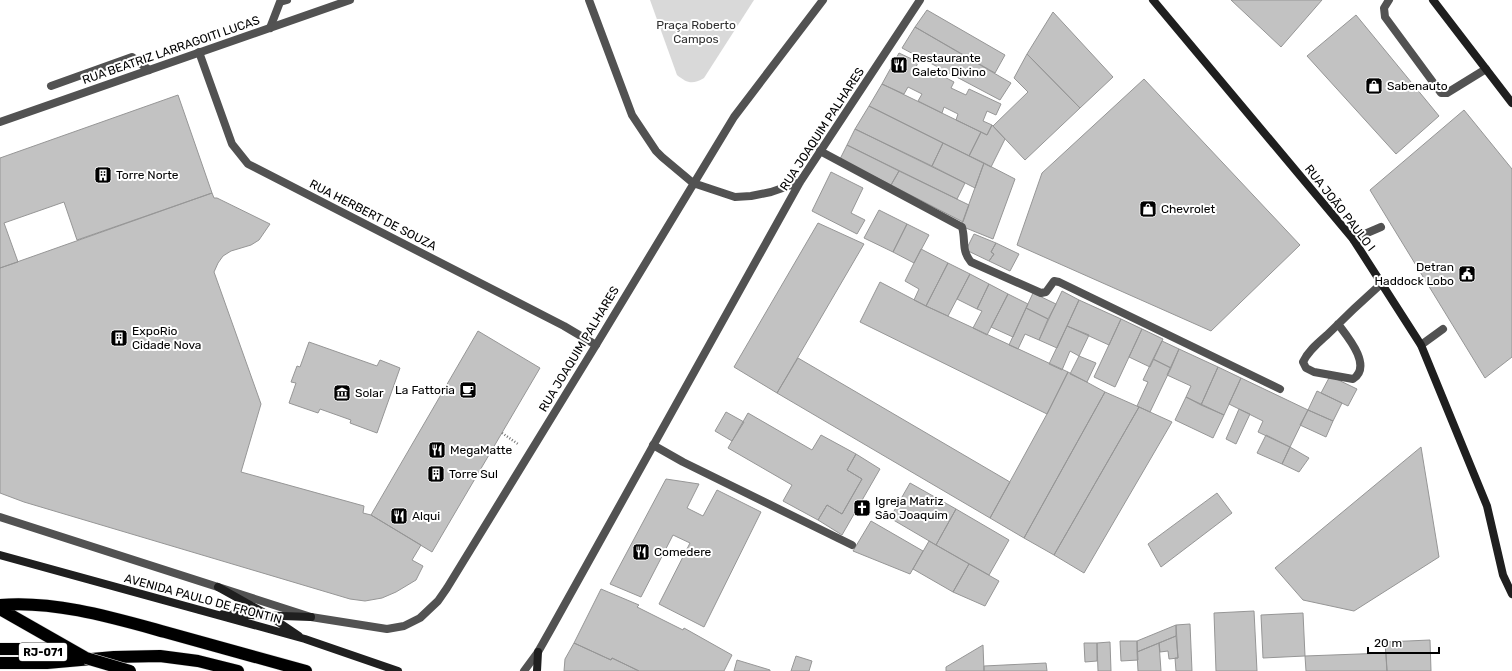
<svg xmlns="http://www.w3.org/2000/svg" width="1512" height="671" font-family="Rubik,sans-serif">
<style>
.green{fill:#d9d9d9}
.building{fill:#c2c2c2;stroke:#969696}
.lines{fill:none;stroke-linecap:round;stroke-linejoin:round}
.motorway-casing{stroke:#dbdbdb;stroke-width:13}
.path{stroke:#747474;stroke-width:2.5;stroke-dasharray:1 2;stroke-linecap:butt}
.service{stroke:#525252;stroke-width:8}
.pedestrian{stroke:#525252;stroke-width:8}
.minor{stroke:#525252;stroke-width:8}
.tertiary{stroke:#525252;stroke-width:8}
.secondary{stroke:#1f1f1f;stroke-width:8}
.motorway{stroke:#000;stroke-width:12}
.motorway-bridge-casing{stroke:#dbdbdb;stroke-width:13;stroke-linecap:butt}
.motorway-bridge{stroke:#000;stroke-width:12}
.labels{text-anchor:middle;stroke-width:4;stroke-linejoin:round;paint-order:stroke}
.shield{fill:#fff;stroke:#4c4c4c;stroke-width:1}
.shield-label{font-size:11px;font-weight:bold;fill:#000}
.park-label{font-size:12px;fill:#303030;stroke:#fff}
.street-label{font-size:12px;fill:#000;stroke:#fff}
.poi-label{font-size:12px;fill:#000;stroke:#fff;text-anchor:start}
</style>
<rect width="100%" height="100%" fill="#fff"/>
<!-- green -->
<path class="green" d="M650 0H754L704 78C692 85 687 83 677 75Z"/>
<!-- building -->
<path class="building" d="M1231 0H1322L1281 47Z
M927 10 1005 55 995 73 915 27Z
M1053 12 1113 77 1080 108 1027 54Z
M1356 15 1439 116 1396 154 1307 56Z
M915 27 1011 83 1000 100 902 48Z
M899 53 918 62 915 70 930 77 933 71 954 82 951 88 966 95 969 89 1001 104 996 115 987 111 983 121 992 125 987 135 956 120 958 114 944 107 942 113 918 101 922 94 908 87 904 94 882 84Z
M1027 54 1080 108 1025 160 993 126 1028 92 1014 78Z
M1144 79 1300 245 1211 331 1017 245 1042 173Z
M882 84 981 132 969 156 869 106Z
M178 95 212 193 77 240 64 202 4 223 18 262 0 268V158Z
M869 106 943 143 932 166 855 129Z
M1464 110 1512 169V357L1485 378 1370 190Z
M992 125 1005 139 991 167 969 156 981 132 987 135Z
M855 129 965 183 957 199 847 145Z
M943 143 984 163 975 188 932 166Z
M847 145 899 171 891 185 840 159Z
M984 163 1015 179 993 239 961 226Z
M899 171 969 205 963 222 891 185Z
M831 172 863 188 851 213 865 220 857 234 812 211Z
M212 193 214 198H217L270 224 259 240 251 245 231 251 223 256 218 263 214 272 261 404 241 472 364 506 363 513 371 515 421 545 412 560 423 566 416 580 396 592 382 598 365 601 350 599 24 502 0 493V268Z
M879 210 907 224 893 252 864 238Z
M818 223 864 244 777 393 734 367Z
M907 224 929 235 914 263 893 252Z
M974 234 996 243 991 252 994 254 989 261 966 250Z
M996 243 1019 254 1010 271 989 261 994 254 991 252Z
M921 249 948 263 926 306 914 300 919 289 905 281Z
M948 263 970 274 948 316 926 306Z
M970 274 989 284 977 309 957 299Z
M880 282 926 306 1068 372 1047 414 860 322Z
M989 284 1008 294 987 335 973 328 982 311 977 309Z
M1062 291 1079 300 1057 348 1039 340Z
M1033 293 1056 304 1048 319 1026 308Z
M1008 294 1028 304 1013 337 991 327Z
M1079 300 1121 319 1109 345 1067 326Z
M1026 308 1048 319 1039 340 1025 334 1018 349 1009 345Z
M1121 319 1142 329 1115 387 1094 377Z
M1067 326 1089 335 1079 356 1070 351 1062 370 1049 364Z
M1142 329 1163 339 1150 367 1129 357Z
M478 331 540 368 432 552 371 515Z
M1162 341 1179 349 1171 368 1153 359Z
M309 342 377 366 380 360 400 368 377 433 350 423 351 420 320 409 318 413 289 403 296 383 291 382 297 366 300 367Z
M1179 349 1218 367 1201 405 1186 397 1191 386 1167 375Z
M1079 356 1096 363 1087 382 1070 374Z
M798 358 1010 482 990 518 777 393Z
M1153 359 1171 368 1150 412 1137 406 1148 382 1143 380Z
M1218 367 1241 378 1224 415 1201 405Z
M1068 372 1105 392 1024 538 990 518 1047 414Z
M1330 376 1357 389 1348 406 1321 393Z
M1241 378 1308 410 1290 447 1258 432 1263 421 1229 404Z
M1317 391 1342 403 1333 421 1308 410Z
M1105 392 1139 407 1054 555 1024 538Z
M1186 397 1224 415 1213 438 1175 420Z
M1139 407 1172 422 1084 573 1054 555Z
M1239 409 1250 414 1236 444 1226 439Z
M1308 410 1333 421 1326 437 1300 425Z
M726 412 744 422 732 441 715 431Z
M748 413 812 450 821 435 856 454 847 470 862 479 842 514 827 505 818 520 783 501 792 485 728 448Z
M1266 435 1290 447 1282 464 1257 453Z
M1290 447 1309 458 1299 472 1282 464Z
M1421 447 1439 557 1354 611 1303 600 1275 568Z
M856 454 880 469 842 535 818 520 827 505 842 514 862 479 847 470Z
M666 479 699 484 687 508 703 516 717 490 761 512 704 627 659 604 690 543 673 535 641 597 610 584Z
M910 483 956 509 936 545 890 518Z
M1217 493 1232 513 1161 567 1148 544Z
M956 509 1009 540 989 575 936 545Z
M871 521 923 551 910 574 853 551Z
M929 541 969 564 953 592 913 569Z
M969 564 999 581 985 606 953 592Z
M601 589 639 605 637 607 683 630 684 628 732 655 724 671H639L612 658 611 660 574 643Z
M1254 611 1257 671H1216L1214 613Z
M1303 613 1305 656 1263 658 1261 615Z
M1190 624 1192 671H1176L1175 658H1178L1176 625Z
M1176 625V636L1137 652V641Z
M1176 636 1178 658 1169 659 1168 651 1160 652 1159 643Z
M1430 640 1431 671H1387L1385 642Z
M1120 641H1137L1138 660 1121 661Z
M1110 642 1111 671H1098L1097 643Z
M574 643 611 660 612 658 639 671H564L565 659Z
M1084 643H1097V661L1085 662Z
M1159 643 1161 671H1138L1137 652Z
M983 645 984 671H946V667Z
M1386 653 1387 671H1306L1305 656Z
M796 656 812 661 809 671H791Z
M737 660 770 670V671H734Z
M1046 663 1047 671H984V666Z"/>
<g class="lines">
<!-- motorway casing -->
<g class="motorway-casing">
<path id="motorway" d="M0 605C53 600 114 618 165 632 212 645 259 658 306 671
M0 609 86 658
M0 649H26L71 656
M0 663H47L114 657 160 656 198 661 238 671"/>
</g>
<!-- path -->
<path class="path" d="M502 433 518 444"/>
<!-- service -->
<path class="service" d="M1389 0 1384 8 1385 17 1441 93H1447L1486 69
M270 28 280 2 287 0
M51 86 132 57 149 70
M820 151 962 227C966 241 961 250 971 262L1041 293 1046 292 1054 281 1059 282 1280 389
M1353 239 1381 227
M1338 324C1347 336 1373 366 1353 379L1314 372 1306 368 1303 362C1308 351 1318 343 1327 335 1345 317 1363 300 1381 284
M1421 345 1443 329
M653 445 683 462 852 545"/>
<!-- pedestrian -->
<path class="pedestrian" d="M199 52 232 144 248 164 564 326 596 345"/>
<!-- minor -->
<path class="minor" d="M0 122 350 0"/>
<!-- tertiary -->
<path class="tertiary" d="M589 0 632 115 656 151 662 157 693 183 735 197 751 196 771 192 800 182
M0 517 311 617 387 629 404 626 420 618 438 601 447 588 596 345 734 117 823 0
M524 671 538 652 551 629 800 182 920 0"/>
<!-- secondary -->
<path class="secondary" d="M1153 0 1353 239 1421 345 1487 506 1503 575 1512 594
M1433 0 1512 103
M0 555 305 639 398 671
M218 587 268 615 299 636
M223 614 311 617
M537 671 538 652"/>
<!-- motorway -->
<use href="#motorway" class="motorway"/>
<!-- motorway-bridge casing -->
<g class="motorway-bridge-casing">
<path id="motorway-bridge" d="M86 658 130 671"/>
</g>
<!-- motorway-bridge -->
<use href="#motorway-bridge" class="motorway-bridge"/>
</g>
<!-- icons -->
<defs>
<g id="restaurant-square" transform="scale(0.9)"><rect x="-9" y="-9" width="18" height="18" rx="4" fill="#000" stroke="#fff"/><path d="M-5-6h1v4h1v-4h1v4h1v-4h1v5L-1.5 .5V6h-2V.5L-5-1ZM5-6V6H3V1.5H1.5Q1.5-4 5-6Z" fill="#fff"/></g>
<g id="shop-square" transform="scale(0.9)"><rect x="-9" y="-9" width="18" height="18" rx="4" fill="#000" stroke="#fff"/><path d="M-5-2.5h2.3a2.7 3.5 0 0 1 5.4 0H5L5.5 6h-11ZM-1.5-2.5h3a1.5 2.3 0 0 0-3 0Z" fill="#fff"/></g>
<g id="building-square" transform="scale(0.9)"><rect x="-9" y="-9" width="18" height="18" rx="4" fill="#000" stroke="#fff"/><path d="M-4-6H4V6H1V3H-1V6H-4ZM-2.5-4.3h1.7v1.8h-1.7ZM.8-4.3h1.7v1.8H.8ZM-2.5-1h1.7V.8h-1.7ZM.8-1h1.7V.8H.8Z" fill="#fff"/></g>
<g id="civic-square" transform="scale(0.9)"><rect x="-9" y="-9" width="18" height="18" rx="4" fill="#000" stroke="#fff"/><path d="M-.6-6.5H3V-4.5H.6V-3L4-1V1h2V6H-6V1h2V-1L-.6-3ZM-1.2 2.5V6h2.4V2.5Z" fill="#fff"/></g>
<g id="cafe-square" transform="scale(0.9)"><rect x="-9" y="-9" width="18" height="18" rx="4" fill="#000" stroke="#fff"/><path d="M-5.5-4.5H6V0H3Q3 3.5 0 3.5H-2.5Q-5.5 3.5-5.5 0ZM3-3.2v2h1.7v-2ZM-6 4.5H4V6H-6Z" fill="#fff"/></g>
<g id="museum-square" transform="scale(0.9)"><rect x="-9" y="-9" width="18" height="18" rx="4" fill="#000" stroke="#fff"/><path d="M0-6L6-3V-2H-6V-3ZM-5-1h2V3h-2ZM-1-1h2V3h-2ZM3-1h2V3H3ZM-6 4H6V6H-6Z" fill="#fff"/></g>
<g id="church-square" transform="scale(0.9)"><rect x="-9" y="-9" width="18" height="18" rx="4" fill="#000" stroke="#fff"/><path d="M-1.2-6h2.4v3.5h3.3v2.4h-3.3V6h-2.4V-.1h-3.3v-2.4h3.3Z" fill="#fff"/></g>
</defs>
<g fill-rule="evenodd">
<use href="#restaurant-square" x="899" y="65"/>
<use href="#shop-square" x="1374" y="86"/>
<use href="#building-square" x="103" y="175"/>
<use href="#shop-square" x="1148" y="209"/>
<use href="#civic-square" x="1467" y="274"/>
<use href="#building-square" x="119" y="338"/>
<use href="#cafe-square" x="468" y="390"/>
<use href="#museum-square" x="342" y="393"/>
<use href="#restaurant-square" x="437" y="450"/>
<use href="#building-square" x="436" y="474"/>
<use href="#church-square" x="862" y="508"/>
<use href="#restaurant-square" x="399" y="516"/>
<use href="#restaurant-square" x="641" y="552"/>
</g>
<g class="labels">
<!-- shield labels -->
<rect class="shield" x="19" y="643" width="48" height="18" rx="3"/>
<g class="shield-label">
<text x="43" y="656">RJ-071</text>
</g>
<!-- park labels -->
<g class="park-label">
<text x="696" y="29">Praça Roberto<tspan x="696" dy="14">Campos</tspan></text>
</g>
<!-- street labels -->
<g class="street-label">
<text transform="translate(171 50) rotate(-19)" y="4">RUA BEATRIZ LARRAGOITI LUCAS</text>
<text transform="translate(822 129) rotate(-57)" y="4">RUA JOAQUIM PALHARES</text>
<text transform="translate(1340 208) rotate(52)" y="4">RUA JOÃO PAULO I</text>
<text transform="translate(373 215) rotate(27)" y="4">RUA HERBERT DE SOUZA</text>
<text transform="translate(579 349) rotate(-59)" y="4">RUA JOAQUIM PALHARES</text>
<text transform="translate(203 599) rotate(15)" y="4">AVENIDA PAULO DE FRONTIN</text>
</g>
<!-- poi labels -->
<g class="poi-label">
<text x="912" y="62">Restaurante<tspan x="912" dy="14">Galeto Divino</tspan></text>
<text x="1387" y="90">Sabenauto</text>
<text x="116" y="179">Torre Norte</text>
<text x="1161" y="213">Chevrolet</text>
<text x="1454" y="271" text-anchor="end">Detran<tspan x="1454" dy="14">Haddock Lobo</tspan></text>
<text x="132" y="335">ExpoRio<tspan x="132" dy="14">Cidade Nova</tspan></text>
<text x="455" y="394" text-anchor="end">La Fattoria</text>
<text x="355" y="397">Solar</text>
<text x="450" y="454">MegaMatte</text>
<text x="449" y="478">Torre Sul</text>
<text x="875" y="505">Igreja Matriz<tspan x="875" dy="14">São Joaquim</tspan></text>
<text x="412" y="520">Alqui</text>
<text x="654" y="556">Comedere</text>
</g>
</g>
<!-- scale -->
<path d="M1368 647v6h71v-6" fill="none" stroke="#000000" stroke-width="2"/>
<text x="1374" y="647" font-size="12" fill="#000000" stroke="#ffffff" stroke-width="3" paint-order="stroke">20 m</text>
</svg>
